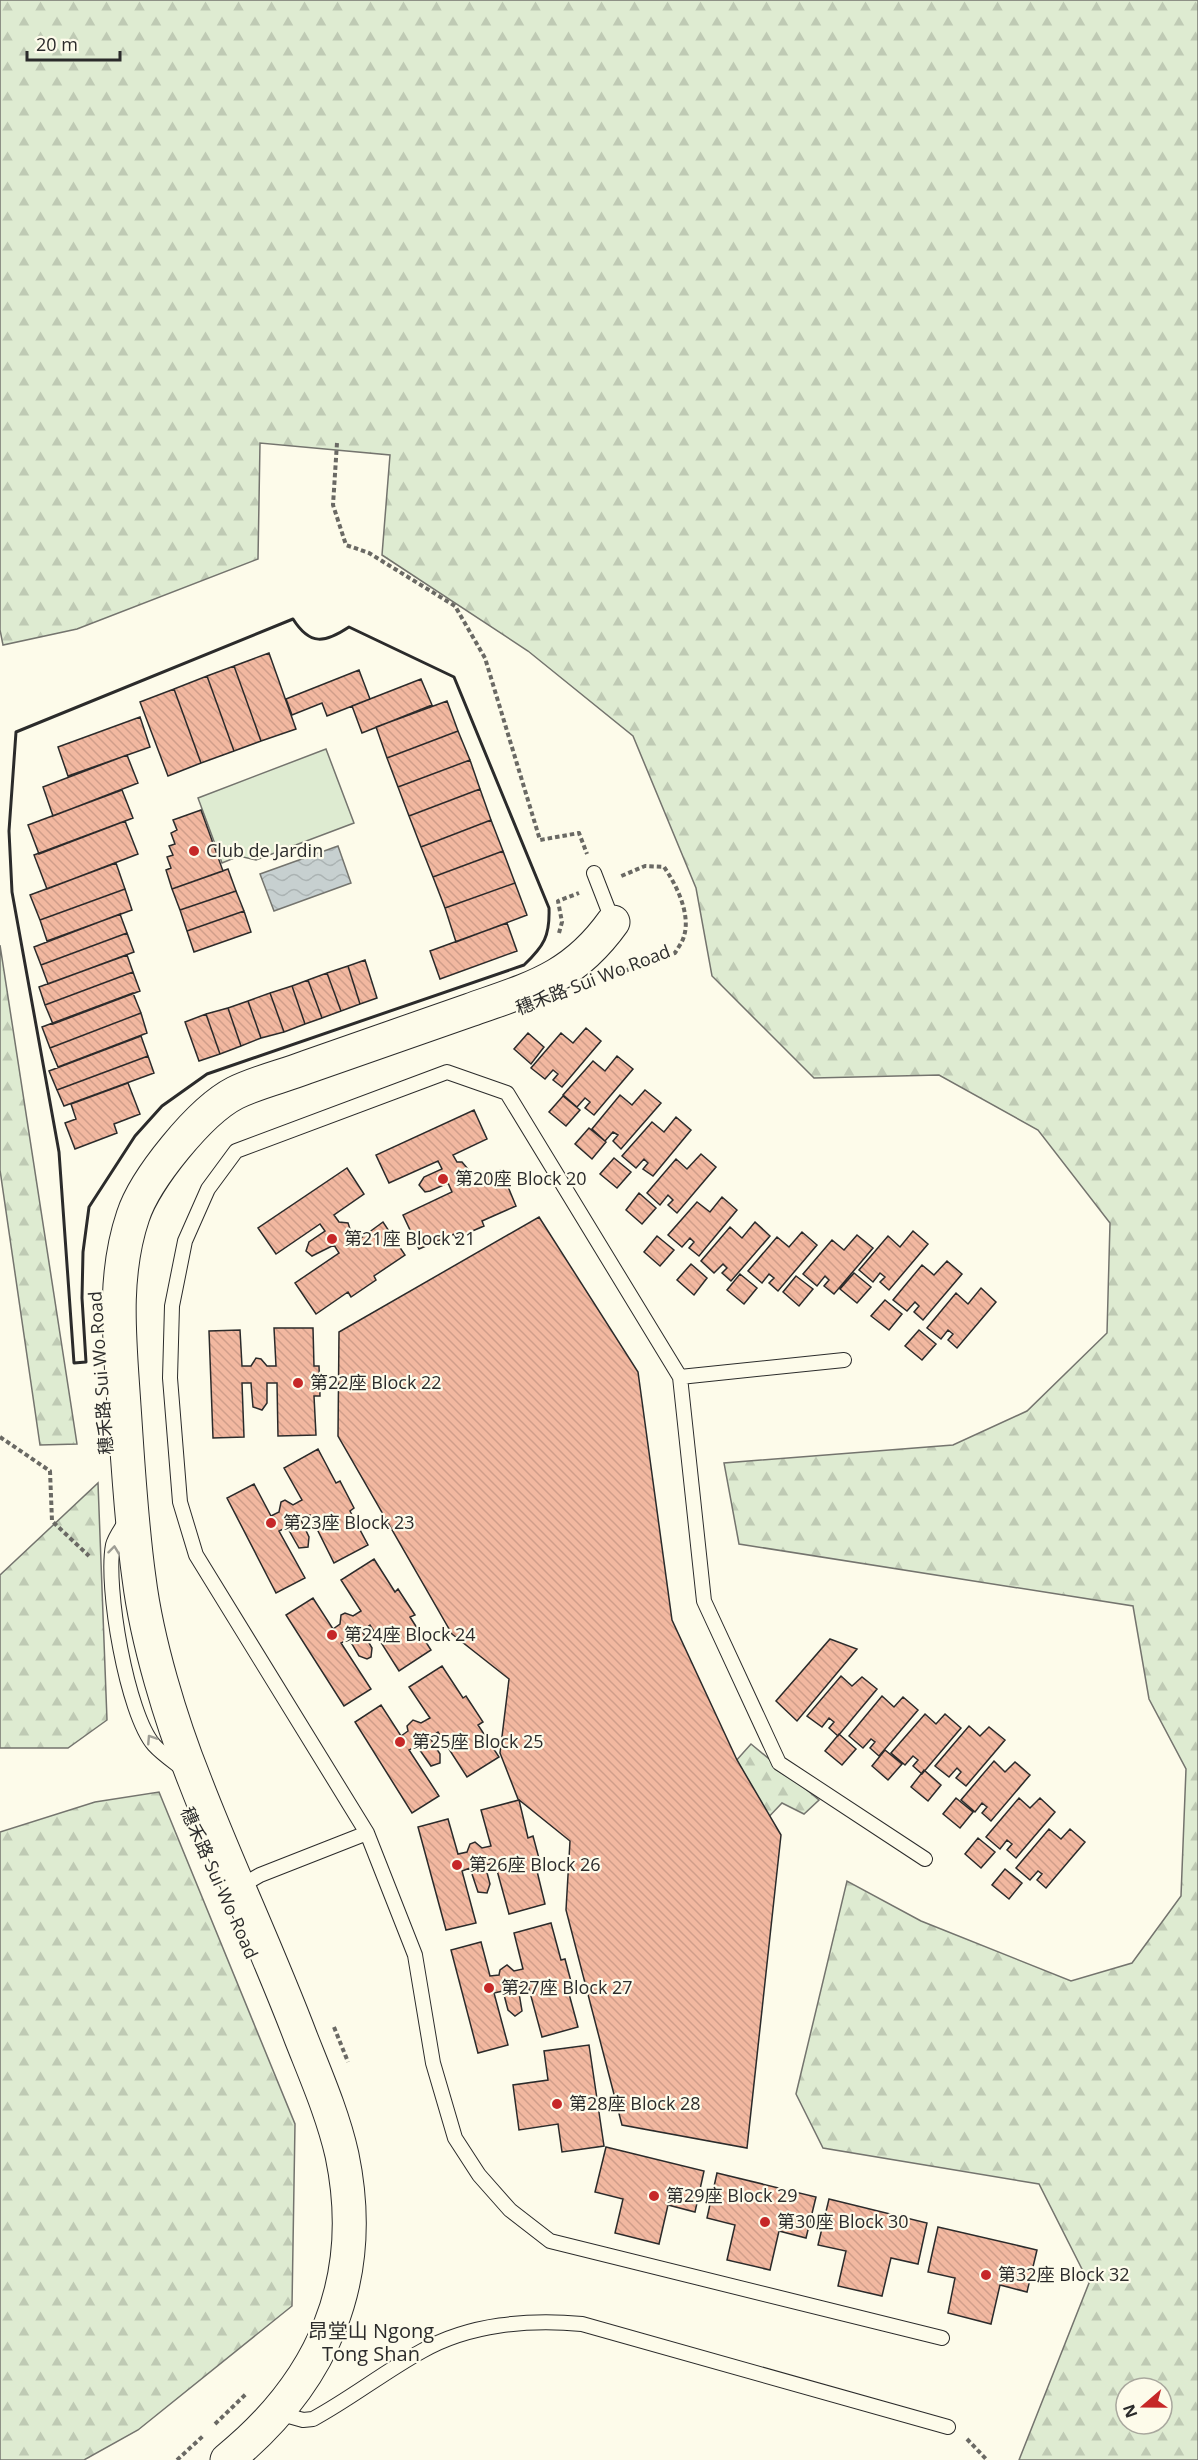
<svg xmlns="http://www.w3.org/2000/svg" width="1198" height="2460" font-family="'Open Sans','Noto Sans TC',sans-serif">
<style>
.forest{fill:url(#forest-firs);stroke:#74746e;stroke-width:1.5;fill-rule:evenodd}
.pitch{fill:#deebd1;stroke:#74746e;stroke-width:1.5}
.water{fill:url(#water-waves);stroke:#74746e;stroke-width:1.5}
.building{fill:url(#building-back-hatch);stroke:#2b2b2b;stroke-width:1.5}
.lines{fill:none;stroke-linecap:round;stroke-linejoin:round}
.service-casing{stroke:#2b2b2b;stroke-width:16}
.tertiary-casing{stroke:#2b2b2b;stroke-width:35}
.path{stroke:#6a6964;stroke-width:4;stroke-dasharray:4.5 3;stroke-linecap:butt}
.service{stroke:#fdfbea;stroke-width:14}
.tertiary{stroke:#fdfbea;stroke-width:33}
.wall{stroke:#2b2b2b;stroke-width:3}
.oneway{stroke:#9e9d94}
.poi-dot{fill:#c62828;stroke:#fdfbea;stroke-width:2}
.labels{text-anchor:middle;stroke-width:4.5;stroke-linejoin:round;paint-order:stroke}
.poi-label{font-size:18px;fill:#2b2b2b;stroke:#fdfbea;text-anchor:start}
.street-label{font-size:18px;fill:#2b2b2b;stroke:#fdfbea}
.neighbourhood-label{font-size:20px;fill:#2b2b2b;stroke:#fdfbea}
</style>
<defs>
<pattern id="forest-firs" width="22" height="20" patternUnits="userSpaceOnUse" patternTransform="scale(1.5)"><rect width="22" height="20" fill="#deebd1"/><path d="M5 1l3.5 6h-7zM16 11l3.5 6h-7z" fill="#bfcab4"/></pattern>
<pattern id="water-waves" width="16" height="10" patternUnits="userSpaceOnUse" patternTransform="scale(1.5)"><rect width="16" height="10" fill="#c7d0d0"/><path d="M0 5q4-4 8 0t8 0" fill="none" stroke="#abb3b3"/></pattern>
<pattern id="building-back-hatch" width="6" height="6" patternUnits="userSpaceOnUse" patternTransform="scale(1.5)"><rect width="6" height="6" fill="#f2b8a0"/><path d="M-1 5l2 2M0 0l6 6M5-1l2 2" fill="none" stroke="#d09e8a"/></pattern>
</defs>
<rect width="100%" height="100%" fill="#fdfbea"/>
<!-- forest -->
<path class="forest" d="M0 0H1198V2460H1019L1089 2283 1039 2184 823 2148 796 2094 847 1881 921 1921 1071 1981 1132 1963 1181 1896 1186 1769 1149 1699 1133 1606 739 1544 724 1463 953 1445 1027 1411 1107 1333 1110 1223 1038 1130 939 1075 814 1078 712 976 696 888 633 736 528 651 382 555 390 455 260 443 258 559 77 629 3 645 0 630ZM1126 2388H1162V2424H1126Z
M0 945 77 1444 40 1445 0 1170Z
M98 1483 107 1720 68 1748H0V1575Z
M751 1744 819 1800 804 1814 782 1803 741 1846 718 1781Z
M159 1792 295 2124 292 2306 138 2430 84 2460H0V1832L95 1802Z"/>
<!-- pitch -->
<path class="pitch" d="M326 749 354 823 256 860 239 856 222 863 198 798Z"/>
<!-- water -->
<path class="water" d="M338 846 351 883 274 911 260 874Z"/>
<!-- building -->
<path class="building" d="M269 653 296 729 261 741 234 666Z
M234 666 261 741 234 751 207 676Z
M359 670 370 699 327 716 322 703 292 715 286 699Z
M207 676 234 751 201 763 174 689Z
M421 679 432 705 362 733 352 706Z
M174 689 201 763 168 776 140 702Z
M447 701 458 731 387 758 376 727Z
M140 717 150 747 68 776 58 747Z
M458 731 470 760 398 787 387 758Z
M127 755 138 783 53 816 43 787Z
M470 760 480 789 409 816 398 787Z
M480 789 491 820 421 847 409 816Z
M122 790 133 818 39 854 28 825Z
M201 810 223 871 172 889 166 870 171 868 167 857 173 855 169 846 175 844 171 833 177 830 173 820Z
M491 820 503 851 433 877 421 847Z
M125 821 138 854 47 889 34 855Z
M503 851 515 883 445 908 433 877Z
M116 863 125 889 40 920 30 895Z
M228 869 236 891 180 910 172 889Z
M515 883 527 915 456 942 445 908Z
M125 889 132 910 47 941 40 920Z
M236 891 244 911 187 931 180 910Z
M244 911 251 932 194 952 187 931Z
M120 914 127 933 41 965 34 947Z
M507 923 517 951 440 979 430 951Z
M127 933 134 952 48 984 41 965Z
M127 955 133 972 45 1005 39 987Z
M365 960 377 998 360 1004 348 966Z
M348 966 360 1004 341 1011 327 973Z
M133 972 140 991 53 1024 45 1005Z
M327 973 341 1011 322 1018 308 980Z
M308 980 322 1018 305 1024 292 986Z
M292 986 305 1024 284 1032 270 993Z
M133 993 141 1013 50 1048 42 1027Z
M270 993 284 1032 261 1038 248 1001Z
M248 1001 261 1038 241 1046 228 1008Z
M228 1008 241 1046 220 1054 206 1014Z
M141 1013 147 1033 58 1067 50 1048Z
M206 1014 220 1054 199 1061 185 1022Z
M586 1028 601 1041 562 1087 553 1080 558 1074 553 1070 545 1079 531 1068 561 1033 573 1043Z
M528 1033 544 1047 531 1064 514 1049Z
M141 1036 148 1056 57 1090 49 1071Z
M148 1056 154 1073 64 1106 57 1090Z
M617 1056 633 1069 594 1115 585 1108 590 1102 585 1098 577 1107 563 1095 593 1061 605 1071Z
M128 1083 140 1114 114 1124 117 1133 75 1149 65 1123 76 1119 71 1104Z
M645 1090 661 1103 621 1149 613 1141 618 1135 613 1132 605 1141 592 1129 620 1095 632 1105Z
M563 1096 580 1110 566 1126 549 1112Z
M474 1110 487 1139 453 1155 457 1162H462L468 1169 463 1177 467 1186 501 1170 516 1206 482 1221 484 1226 456 1238 454 1234 419 1249 403 1215 452 1192 448 1183 430 1191 425 1192 419 1185 424 1177 442 1169 438 1161 389 1183 376 1155Z
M676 1117 691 1130 653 1176 643 1169 648 1163 644 1159 636 1168 622 1156 652 1122 664 1132Z
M589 1128 606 1142 592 1159 575 1144Z
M701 1154 716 1167 677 1213 668 1205 673 1200 668 1195 660 1205 647 1193 676 1159 687 1169Z
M614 1158 631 1172 617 1188 600 1174Z
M347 1168 364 1194 334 1215 339 1222 348 1223 351 1232 348 1235 353 1244 383 1222 405 1255 374 1276 376 1280 351 1297 348 1292 316 1314 295 1283 339 1253 334 1245 312 1256 306 1251 309 1242 325 1231 320 1224 276 1254 258 1228Z
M639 1193 656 1208 642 1224 626 1210Z
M722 1197 737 1210 699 1256 689 1248 694 1242 690 1238 682 1247 668 1235 697 1202 710 1212Z
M539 1217 638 1372 672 1620 737 1760 781 1835 747 2148 622 2125 566 1910 570 1841 518 1799 500 1753 509 1679 452 1634 338 1436 339 1332Z
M755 1222 770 1236 731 1281 722 1273 727 1268 723 1264 714 1273 701 1261 730 1227 742 1238Z
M913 1231 928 1244 889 1290 880 1282 885 1277 880 1273 873 1282 859 1270 888 1236 900 1247Z
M802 1232 817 1245 778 1291 769 1283 774 1278 769 1274 762 1283 748 1271 777 1237 789 1247Z
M857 1235 873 1248 834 1294 824 1286 829 1280 825 1276 817 1286 803 1274 832 1240 844 1250Z
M657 1236 674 1250 660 1266 644 1252Z
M947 1261 962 1274 923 1320 914 1312 919 1306 915 1302 907 1311 893 1300 922 1265 934 1275Z
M691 1264 707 1278 694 1295 677 1280Z
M854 1273 871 1287 857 1303 840 1289Z
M740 1274 757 1288 744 1304 727 1290Z
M796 1276 813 1289 799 1306 783 1292Z
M981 1288 996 1302 957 1348 948 1340 953 1334 948 1330 941 1339 927 1328 956 1293 968 1304Z
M885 1300 902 1314 889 1330 871 1316Z
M274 1328H313L314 1366H319L320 1396H314L316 1435 278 1436 277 1383H267V1403L262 1410 253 1407 251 1383H242L244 1437 213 1438 209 1331 240 1330 242 1366H251L256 1358 261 1359 267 1366H276Z
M919 1330 936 1344 922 1360 905 1346Z
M318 1449 336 1483 340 1481 354 1508 350 1511 368 1545 334 1563 310 1515 301 1520 309 1537 308 1547 299 1548 287 1527 279 1531 305 1578 276 1593 227 1498 254 1484 271 1516 279 1512 281 1502 285 1500 293 1505 302 1500 284 1468Z
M374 1559 395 1592 398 1589 415 1615 410 1617 431 1650 399 1671 370 1625 362 1631 372 1648 371 1657 367 1659 359 1656 349 1639 341 1643 371 1689 344 1706 286 1615 313 1598 333 1629 340 1624 341 1615 345 1613 353 1616 361 1611 341 1580Z
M830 1639 857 1649 797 1721 776 1701Z
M442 1666 463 1698 466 1696 483 1722 478 1725 499 1757 467 1777 438 1732 430 1738 440 1754V1763L431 1766 417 1746 409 1750 439 1796 412 1813 355 1722 381 1705 401 1736 408 1731 407 1726 413 1720 421 1723 430 1718 409 1687Z
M841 1676 852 1686 862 1677 877 1689 838 1736 829 1728 834 1722 829 1718 822 1727 807 1716Z
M882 1696 894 1707 903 1697 918 1710 879 1756 870 1748 875 1742 871 1739 863 1748 849 1736Z
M925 1714 936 1724 945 1714 961 1728 922 1774 913 1766 918 1760 913 1756 905 1765 891 1753Z
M969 1726 980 1736 989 1727 1005 1740 966 1786 956 1778 961 1772 957 1768 949 1777 935 1766Z
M839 1734 856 1749 842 1765 825 1751Z
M885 1750 902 1764 888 1780 872 1766Z
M994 1761 1005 1772 1015 1762 1030 1775 991 1821 982 1813 987 1807 982 1803 975 1812 961 1800Z
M924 1770 941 1785 928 1801 911 1787Z
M956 1798 973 1812 960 1828 943 1814Z
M1019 1798 1030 1808 1040 1798 1055 1812 1016 1858 1007 1850 1012 1844 1007 1840 1000 1849 986 1837Z
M519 1800 528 1838 533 1836 541 1866 536 1867 545 1904 509 1914 495 1863 485 1865 490 1884 487 1893 478 1892 470 1868 462 1871 476 1923 446 1930 418 1827 448 1819 458 1854 467 1852 470 1844 475 1842 482 1848 491 1846 481 1810Z
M1049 1829 1061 1839 1070 1829 1085 1842 1046 1888 1037 1880 1042 1874 1038 1871 1030 1880 1016 1868Z
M978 1838 995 1852 981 1868 965 1854Z
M1005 1869 1022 1883 1009 1899 992 1885Z
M551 1923 561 1960 565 1959 573 1989 568 1990 578 2027 542 2037 528 1985 518 1987 522 2011 515 2016 508 2010 503 1991 494 1993 508 2045 478 2053 451 1950 481 1942 490 1976 499 1975 500 1970 507 1965 514 1971 523 1969 514 1933Z
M589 2045 604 2146 562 2152 558 2124 519 2130 513 2085 548 2080 544 2051Z
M606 2147 704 2171 695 2212 668 2205 659 2244 615 2233 623 2199 595 2192Z
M717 2173 816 2197 806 2238 779 2231 770 2270 727 2260 735 2225 707 2218Z
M829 2199 927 2223 918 2264 891 2258 882 2296 838 2286 846 2251 818 2245Z
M938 2227 1037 2250 1027 2292 1000 2285 991 2324 948 2313 955 2278 928 2272Z"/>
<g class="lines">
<!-- service casing -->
<g class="service-casing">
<path id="service" d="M594 873 613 922
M680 1377 844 1360
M126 1521C122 1528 115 1537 113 1545 105 1586 127 1714 154 1745 162 1754 174 1762 183 1769
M925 1859 779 1763 704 1601 680 1377 507 1093 447 1072 236 1151 208 1189 185 1241 172 1306 170 1378 180 1502 196 1555 367 1833 415 1955 433 2063 455 2138 479 2175 510 2210 550 2241 942 2338
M239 1887 260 1875 367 1833
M278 2413 303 2420 313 2419C350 2399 384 2372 422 2351 469 2324 529 2319 582 2324L948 2427"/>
</g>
<!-- tertiary casing -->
<g class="tertiary-casing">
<path id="tertiary" d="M227 2460C323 2382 368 2280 342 2155 333 2115 316 2076 301 2038 268 1951 228 1867 195 1781 171 1721 147 1642 139 1578 131 1521 128 1464 124 1406 120 1343 112 1278 133 1216 145 1179 200 1111 235 1093 257 1082 284 1076 307 1067 361 1048 416 1029 470 1010 532 988 573 978 613 922"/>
</g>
<!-- path -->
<path class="path" d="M337 443 333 505 346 545 369 553 455 606 485 658 540 840 579 833 587 854
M559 933 562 922 558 901 579 893
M610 976 675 953C678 948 683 941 684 936 691 914 676 884 664 867L645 866 619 877
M0 1437 50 1471 52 1521 89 1556
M334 2027 348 2062
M215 2424 246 2394
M967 2439 987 2460
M177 2460 203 2436"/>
<!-- service -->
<use href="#service" class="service"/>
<!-- tertiary -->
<use href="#tertiary" class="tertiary"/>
<!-- wall -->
<path class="wall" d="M293 619C310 646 325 643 349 627L454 677 549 908C550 936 544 946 524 965L207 1074 162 1106 135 1136 89 1207 83 1252 82 1298 86 1362 74 1363 59 1152 12 892 9 831 16 732Z"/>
</g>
<!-- one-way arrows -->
<defs><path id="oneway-chevron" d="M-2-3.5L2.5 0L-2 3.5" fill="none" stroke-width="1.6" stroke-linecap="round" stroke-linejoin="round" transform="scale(1.5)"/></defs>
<g class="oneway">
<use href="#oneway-chevron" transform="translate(114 1550) rotate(-83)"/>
<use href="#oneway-chevron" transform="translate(151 1739) rotate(-123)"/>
</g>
<!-- markers -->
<g class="poi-dot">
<circle cx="194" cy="851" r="6"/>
<circle cx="443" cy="1179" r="6"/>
<circle cx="332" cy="1239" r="6"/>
<circle cx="298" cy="1383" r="6"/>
<circle cx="271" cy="1523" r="6"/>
<circle cx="332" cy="1635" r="6"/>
<circle cx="400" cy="1742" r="6"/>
<circle cx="457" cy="1865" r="6"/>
<circle cx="489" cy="1988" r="6"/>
<circle cx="557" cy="2104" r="6"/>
<circle cx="654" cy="2196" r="6"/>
<circle cx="765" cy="2222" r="6"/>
<circle cx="986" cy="2275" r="6"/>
</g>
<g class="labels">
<!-- poi labels -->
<g class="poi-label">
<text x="206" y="857">Club de Jardin</text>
<text x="455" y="1185">第20座 Block 20</text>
<text x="344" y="1245">第21座 Block 21</text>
<text x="310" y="1389">第22座 Block 22</text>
<text x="283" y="1529">第23座 Block 23</text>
<text x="344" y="1641">第24座 Block 24</text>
<text x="412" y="1748">第25座 Block 25</text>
<text x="469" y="1871">第26座 Block 26</text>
<text x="501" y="1994">第27座 Block 27</text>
<text x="569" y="2110">第28座 Block 28</text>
<text x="666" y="2202">第29座 Block 29</text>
<text x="777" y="2228">第30座 Block 30</text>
<text x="998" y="2281">第32座 Block 32</text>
</g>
<!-- street labels -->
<g class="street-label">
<text transform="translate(593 980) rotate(-21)" y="6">穗禾路 Sui Wo Road</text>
<text transform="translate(101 1373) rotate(-94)" y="6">穗禾路 Sui Wo Road</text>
<text transform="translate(219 1883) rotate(66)" y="6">穗禾路 Sui Wo Road</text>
</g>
<!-- neighbourhood labels -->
<g class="neighbourhood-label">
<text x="371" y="2338">昂堂山 Ngong<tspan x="371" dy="23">Tong Shan</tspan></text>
</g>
</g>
<!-- north arrow -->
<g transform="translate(1144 2406) rotate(250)"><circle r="28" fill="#fdfbea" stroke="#a9a89e" stroke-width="1.5"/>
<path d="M0-4.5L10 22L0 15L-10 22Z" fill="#c62828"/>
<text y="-9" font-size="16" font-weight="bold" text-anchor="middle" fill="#2b2b2b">N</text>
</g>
<!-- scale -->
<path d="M27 51v9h93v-9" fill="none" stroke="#2b2b2b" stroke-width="3"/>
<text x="36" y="51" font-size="18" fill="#2b2b2b" stroke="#fdfbea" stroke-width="4.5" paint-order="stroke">20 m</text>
</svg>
